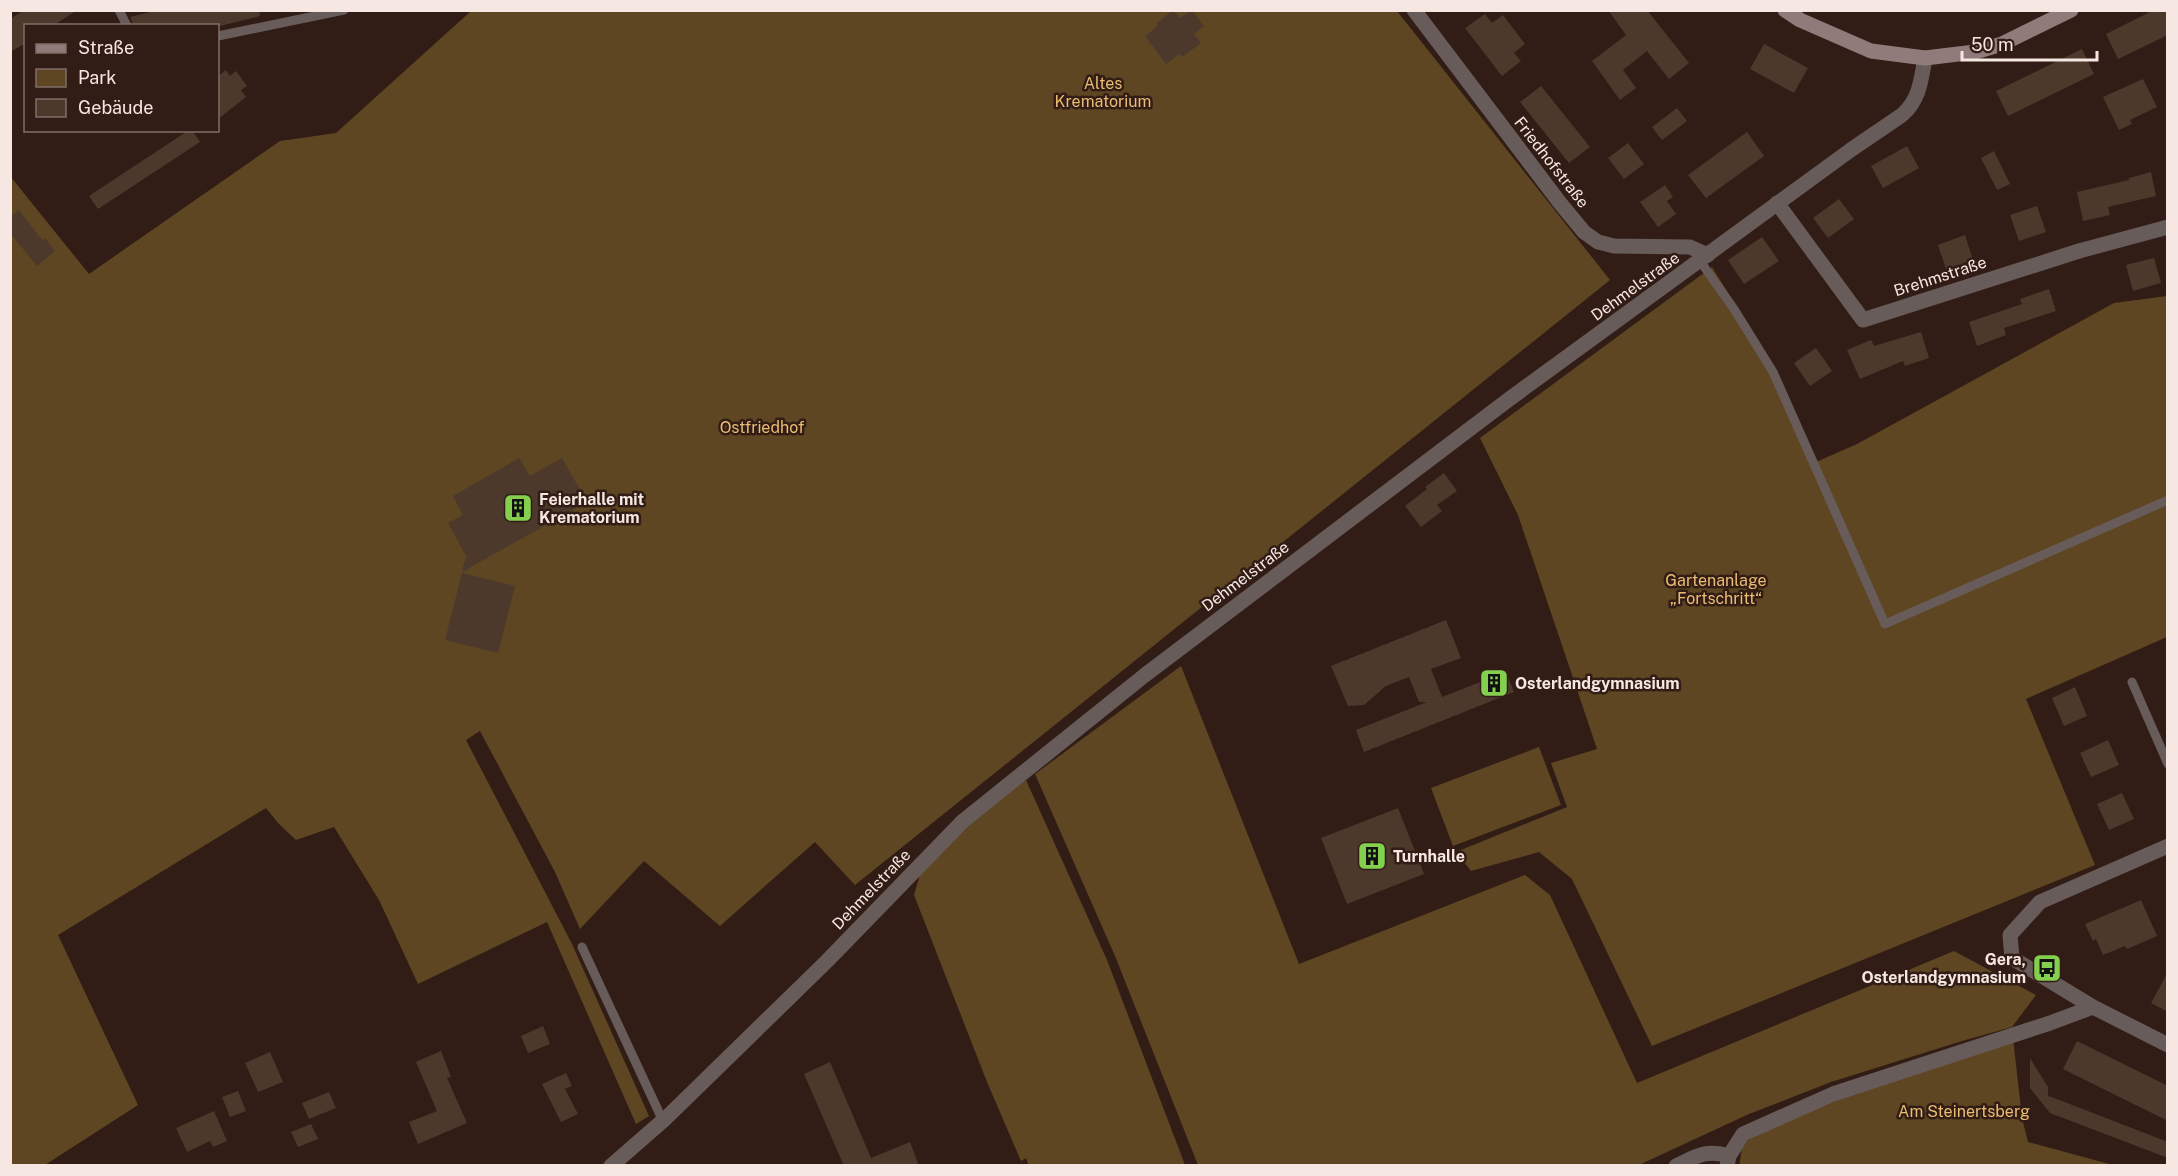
<svg xmlns="http://www.w3.org/2000/svg" width="2178" height="1176" font-family="'Public Sans',sans-serif">
<style>
.green{fill:#5d4621}
.building{fill:#4c392b}
.lines{fill:none;stroke-linecap:round;stroke-linejoin:round}
.service{stroke:#685c5b;stroke-width:9}
.minor{stroke:#685c5b;stroke-width:15}
.secondary{stroke:#8f7b7a;stroke-width:15}
.labels{text-anchor:middle;stroke-width:5;stroke-linejoin:round;paint-order:stroke}
.park-label{font-size:16px;fill:#ebbd72;stroke:#321d16}
.street-label{font-size:16px;fill:#f6e7e2;stroke:#321d16}
.poi-label{font-size:16px;font-weight:bold;fill:#f6e7e2;stroke:#321d16;text-anchor:start}
</style>
<rect width="100%" height="100%" fill="#321d16"/>
<!-- green -->
<path class="green" d="M471 11H1397L1610 280 855 885 815 842 720 926 644 861 580 929 555 872 480 731 466 740 572 944 649 1116 636 1124 547 922 418 984 379 900 334 827 296 840 278 823 266 808 58 935 138 1105 45 1165H11L10 176 89 274 280 141 336 133Z
M1712 267 1776 370 1816 462 1857 444 2114 303 2167 296V637L2026 699 2095 865 1652 1046 1572 879 1539 852 1471 871 1456 852 1567 807 1551 763 1597 749 1518 515 1480 438Z
M1181 666 1299 964 1525 875 1550 895 1637 1083 1954 951 2036 995 2012 1027 1962 1041 1831 1082 1749 1114 1639 1165H1198L1115 956 1035 774Z
M1539 747 1561 805 1453 846 1431 788Z
M1026 780 1107 960 1185 1165 1029 1166 1026 1158 1021 1161 987 1082 914 895 920 875 972 822Z
M2013 1038 2022 1118 2028 1142 2113 1165 1739 1166 1742 1149 1755 1131 1834 1098Z"/>
<!-- building -->
<path class="building" d="M24 10H77L53 26H26V43L10 52V19Z
M158 10H259L260 16 220 26H134L130 17Z
M1173 10 1180 18 1192 10 1204 26 1194 34 1201 43 1182 57 1179 54 1166 64 1145 36 1158 26 1156 24Z
M1608 10H1647L1689 63 1669 79 1647 51 1623 70 1636 88 1620 100 1592 61 1626 35Z
M2154 10H2168V35L2118 59 2106 34Z
M1485 14 1492 23 1503 15 1525 44 1514 53 1521 61 1502 76 1465 28Z
M1764 44 1808 68 1794 93 1750 69Z
M2082 49 2094 74 2008 116 1996 91Z
M226 70 230 76 236 71 247 86 241 90 246 97 218 119V76Z
M2143 79 2157 107 2130 120 2132 124 2119 130 2103 97Z
M1541 86 1590 147 1569 163 1520 102Z
M1677 108 1687 121 1662 140 1652 127Z
M189 130H192L200 142 98 209 89 196Z
M1747 132 1764 156 1706 198 1688 175Z
M1628 143 1644 164 1624 179 1608 158Z
M1907 146 1919 168 1883 188 1871 166Z
M1994 151 2010 184 1997 190 1981 158Z
M2151 172 2156 196 2108 207 2110 215 2083 221 2077 192 2129 180V178Z
M1665 185 1673 197 1667 201 1676 214 1658 227 1640 202Z
M1839 199 1854 219 1828 238 1813 218Z
M2037 206 2046 232 2019 241 2010 215Z
M19 210 42 240 45 238 55 251 37 266 10 233V217Z
M1965 235 1973 260 1946 269 1938 245Z
M1762 237 1779 261 1744 284 1728 260Z
M2154 258 2161 283 2133 291 2126 265Z
M2049 289 2056 311 2004 328 2006 335 1977 346 1969 322 2022 304 2020 299Z
M1921 332 1929 358 1905 366 1903 361 1860 379 1847 350 1871 340 1874 346Z
M1816 348 1832 371 1810 386 1794 363Z
M519 458 530 476 562 458 587 502 462 572 466 556 448 523 463 515 453 496Z
M1444 473 1457 491 1437 505 1442 511 1421 527 1405 506 1427 489 1425 487Z
M462 573 515 586 498 653 445 640Z
M1446 620 1461 658 1431 669 1442 697 1506 672 1514 692 1364 752 1356 730 1427 702H1419L1409 677 1386 686 1364 705 1348 706 1331 666Z
M2075 687 2087 716 2064 726 2052 698Z
M2108 740 2119 765 2091 777 2080 753Z
M2122 793 2134 819 2109 830 2097 804Z
M1398 808 1424 874 1347 904 1321 838Z
M2141 900 2157 936 2127 949 2125 946 2103 955 2096 939 2093 941 2085 924Z
M2168 972V1012L2151 1003Z
M543 1026 550 1044 528 1053 521 1036Z
M2077 1041 2168 1086V1121L2063 1069Z
M441 1051 451 1077 447 1078 467 1123 418 1144 409 1122 437 1111 416 1062Z
M270 1052 283 1082 258 1092 245 1063Z
M2030 1058 2048 1087V1097L2049 1096 2168 1142V1158L2050 1113 2030 1088Z
M830 1062 871 1158 910 1142 919 1166H844L804 1074Z
M566 1073 572 1086 565 1089 578 1114 561 1122 542 1084Z
M238 1091 246 1111 230 1117 222 1097Z
M329 1092 336 1108 309 1119 302 1103Z
M214 1111 227 1141 213 1147 210 1141 187 1152 176 1128Z
M311 1124 318 1139 298 1147 291 1132Z"/>
<g class="lines">
<!-- service -->
<path class="service" d="M119 10 127 26
M218 36 344 10
M1700 261 1734 309 1773 372 1885 624 2168 500
M2132 682 2168 764
M582 947 663 1121"/>
<!-- minor -->
<path class="minor" d="M1414 10 1560 203 1584 232 1598 242 1614 246 1690 247 1708 255
M1777 203 1863 320 2079 251 2168 227
M2168 846 2040 902 2010 935 2012 958 2093 1007 2168 1045
M611 1166 666 1118 827 961 963 821 1145 675 1508 400 1852 149 1902 115C1920 99 1921 80 1925 58
M1676 1166C1697 1156 1706 1149 1729 1156
M1727 1166 1729 1156 1743 1134 1833 1094 2050 1023 2093 1007"/>
<!-- secondary -->
<path class="secondary" d="M1785 10 1800 20 1871 51 1925 58 1975 52 2002 44 2071 10"/>
</g>
<!-- icons -->
<defs>
<g id="building-square" transform="scale(1.5)"><rect x="-9" y="-9" width="18" height="18" rx="4" fill="#84d04e" stroke="#321d16"/><path d="M-4-6H4V6H1V3H-1V6H-4ZM-2.5-4.3h1.7v1.8h-1.7ZM.8-4.3h1.7v1.8H.8ZM-2.5-1h1.7V.8h-1.7ZM.8-1h1.7V.8H.8Z" fill="#111"/></g>
<g id="bus-square" transform="scale(1.5)"><rect x="-9" y="-9" width="18" height="18" rx="4" fill="#84d04e" stroke="#321d16"/><path d="M-5-6H5V4H4V6H2V4H-2V6H-4V4H-5ZM-3.5-4V0h7V-4ZM-3.5 1.2v1.5H-2V1.2ZM2 1.2v1.5H3.5V1.2Z" fill="#111"/></g>
</defs>
<g fill-rule="evenodd">
<use href="#building-square" x="518" y="508"/>
<use href="#building-square" x="1494" y="683"/>
<use href="#building-square" x="1372" y="856"/>
<use href="#bus-square" x="2047" y="968"/>
</g>
<g class="labels">
<!-- park labels -->
<g class="park-label">
<text x="1103" y="89">Altes<tspan x="1103" dy="18">Krematorium</tspan></text>
<text x="762" y="433">Ostfriedhof</text>
<text x="1716" y="586">Gartenanlage<tspan x="1716" dy="18">„Fortschritt“</tspan></text>
<text x="1964" y="1117">Am Steinertsberg</text>
</g>
<!-- street labels -->
<g class="street-label">
<text transform="translate(1552 162) rotate(52)" y="6">Friedhofstraße</text>
<text transform="translate(1940 276) rotate(-18)" y="6">Brehmstraße</text>
<text transform="translate(1635 286) rotate(-36)" y="6">Dehmelstraße</text>
<text transform="translate(1245 576) rotate(-37)" y="6">Dehmelstraße</text>
<text transform="translate(871 889) rotate(-46)" y="6">Dehmelstraße</text>
</g>
<!-- poi labels -->
<g class="poi-label">
<text x="539" y="505">Feierhalle mit<tspan x="539" dy="18">Krematorium</tspan></text>
<text x="1515" y="689">Osterlandgymnasium</text>
<text x="1393" y="862">Turnhalle</text>
<text x="2026" y="965" text-anchor="end">Gera,<tspan x="2026" dy="18">Osterlandgymnasium</tspan></text>
</g>
</g>
<!-- border -->
<rect width="2178" height="1176" fill="none" stroke="#f6e7e2" stroke-width="24"/>
<!-- legend -->
<rect x="24" y="24" width="195" height="108" fill="#321d16" stroke="#806e68" stroke-width="1.5"/>
<rect x="36" y="44" width="30" height="9" fill="#8f7b7a" stroke="#806e68" stroke-width="1.5"/>
<text x="78" y="54" font-size="18" fill="#f6e7e2">Straße</text>
<rect x="36" y="69" width="30" height="18" fill="#5d4621" stroke="#806e68" stroke-width="1.5"/>
<text x="78" y="84" font-size="18" fill="#f6e7e2">Park</text>
<rect x="36" y="99" width="30" height="18" fill="#4c392b" stroke="#806e68" stroke-width="1.5"/>
<text x="78" y="114" font-size="18" fill="#f6e7e2">Gebäude</text>
<!-- scale -->
<path d="M1962 51v9h135v-9" fill="none" stroke="#f6e7e2" stroke-width="3"/>
<text x="1971" y="51" font-size="18" fill="#f6e7e2" stroke="#321d16" stroke-width="4.5" paint-order="stroke">50 m</text>
</svg>
